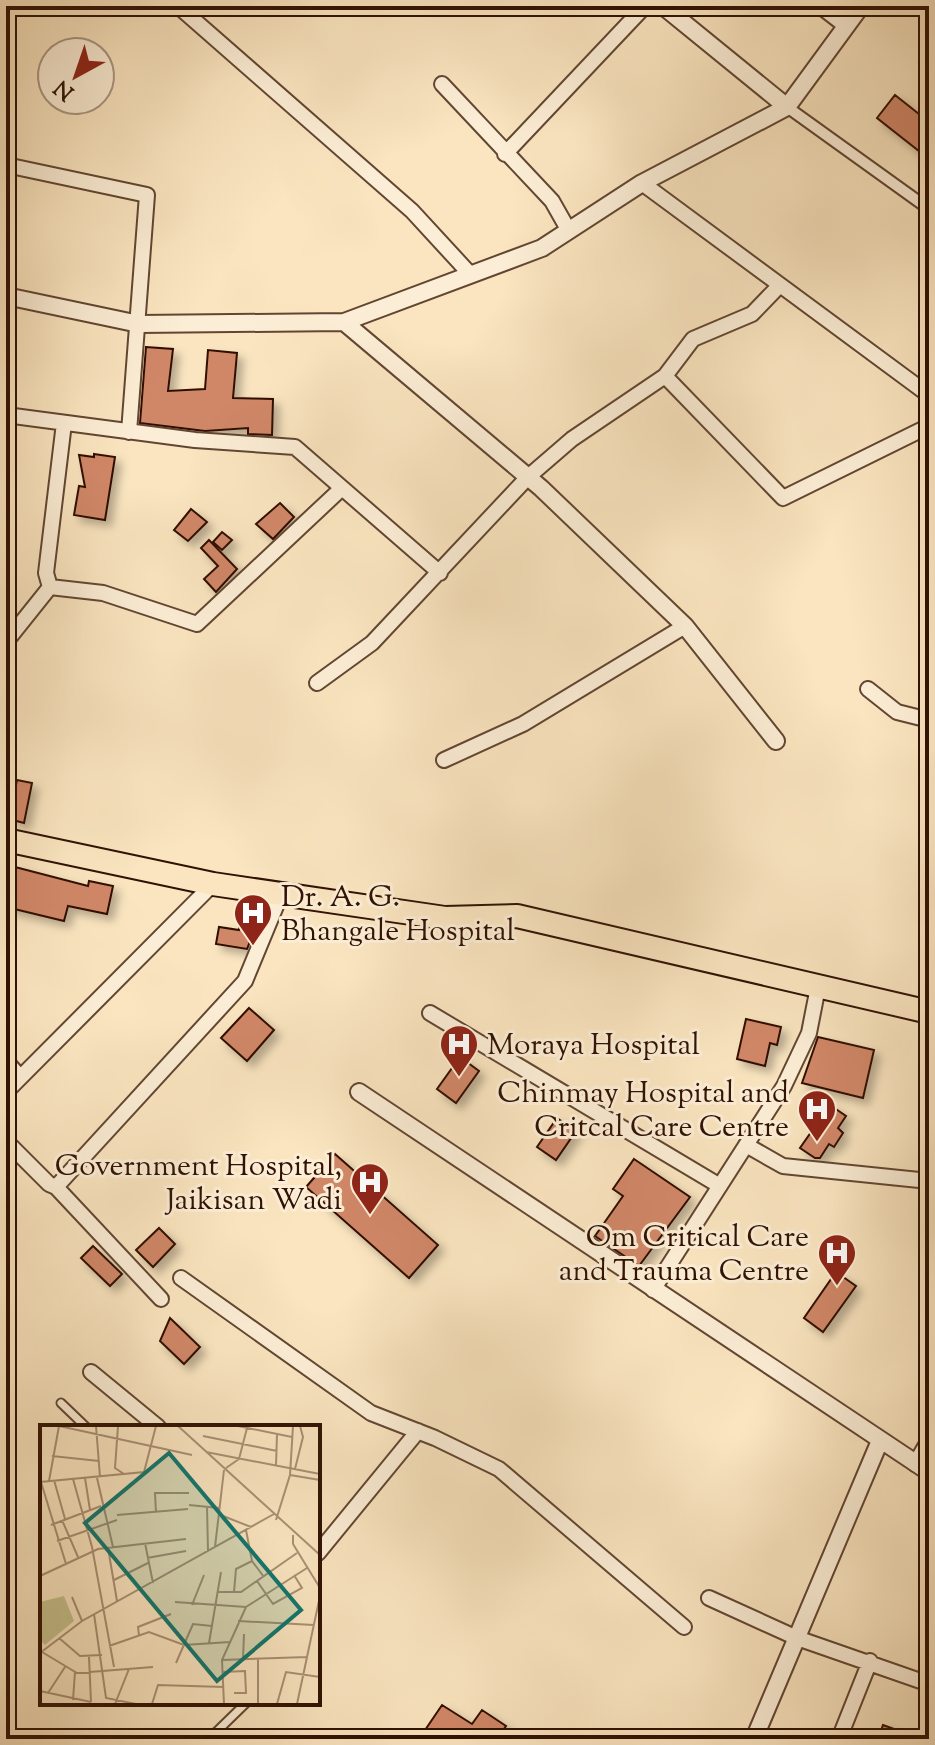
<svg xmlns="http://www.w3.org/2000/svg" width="935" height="1745" font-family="'Sorts Mill Goudy',serif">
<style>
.building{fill:#d08768;stroke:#301103;stroke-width:2;filter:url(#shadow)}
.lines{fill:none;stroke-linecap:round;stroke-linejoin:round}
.service-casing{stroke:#624632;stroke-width:11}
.pedestrian-casing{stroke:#624632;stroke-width:14}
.minor-casing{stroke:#624632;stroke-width:18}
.tertiary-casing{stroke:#624632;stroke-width:20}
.primary-casing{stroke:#301103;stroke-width:26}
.service{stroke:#fceed6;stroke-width:7}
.pedestrian{stroke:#fceed6;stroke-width:10}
.minor{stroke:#fceed6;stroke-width:14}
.tertiary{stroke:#fceed6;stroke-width:16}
.primary{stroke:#fae5c0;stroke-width:22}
.labels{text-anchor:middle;stroke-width:6;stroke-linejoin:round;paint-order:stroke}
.poi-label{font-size:30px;fill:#301103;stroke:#fceed6;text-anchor:end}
.inset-road{fill:none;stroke:#a99074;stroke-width:2}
.view{fill:#0f766e;fill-opacity:0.15;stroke:#0f766e;stroke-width:4}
.inset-edge{fill:none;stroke:#301103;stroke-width:4}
</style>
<defs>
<filter id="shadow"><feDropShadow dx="6" dy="6" stdDeviation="4" flood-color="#0004"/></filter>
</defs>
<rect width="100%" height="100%" fill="#fae5c0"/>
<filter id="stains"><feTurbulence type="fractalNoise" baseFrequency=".0025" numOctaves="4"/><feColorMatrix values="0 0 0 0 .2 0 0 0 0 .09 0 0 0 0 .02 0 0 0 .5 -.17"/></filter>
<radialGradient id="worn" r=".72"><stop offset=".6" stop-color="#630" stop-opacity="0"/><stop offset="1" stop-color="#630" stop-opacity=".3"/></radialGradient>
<!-- building -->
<path class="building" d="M895 95 929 122V159L877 118Z
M146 347 173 349 168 391 205 389 208 350 237 353 233 398 273 399 272 435 248 434V428L205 431 140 423Z
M94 454 115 457 105 520 74 515 79 486 85 487 79 455 94 457Z
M280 503 294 517 273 539 256 524Z
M191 509 207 522 188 541 174 530Z
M222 532 232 540 222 550 213 542Z
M209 540 237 569 216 592 204 579 218 566 201 548Z
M17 780 32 783 24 823 9 819Z
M15 867 88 886 89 881 113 886 107 914 68 906 64 921 6 907Z
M242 915 259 918 247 949 216 944 219 927 239 930Z
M249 1008 274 1030 247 1061 221 1038Z
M746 1019 781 1027 777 1045 770 1043 765 1066 737 1059Z
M818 1037 874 1050 863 1098 802 1083Z
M460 1057 479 1071 456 1103 437 1089Z
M830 1105 846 1116 838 1128 843 1133 834 1147 829 1144 820 1158H815L800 1148Z
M557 1118 576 1131 556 1160 537 1147Z
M335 1154 438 1245 409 1278 306 1187Z
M634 1159 690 1197 639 1266 595 1236 623 1196 613 1189Z
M159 1228 175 1244 153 1267 136 1250Z
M93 1246 122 1274 110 1286 81 1258Z
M836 1272 856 1286 823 1332 804 1318Z
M170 1318 200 1347 184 1364 160 1341Z
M442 1705 472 1724 482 1710 506 1726 497 1739H419Z
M883 1725 916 1737V1739H878Z"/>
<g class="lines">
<!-- service casing -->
<g class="service-casing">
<path id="service" d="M61 1403 86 1427
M209 1739 246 1703"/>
</g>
<!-- pedestrian casing -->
<g class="pedestrian-casing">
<path id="pedestrian" d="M787 107 929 209"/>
</g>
<!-- minor casing -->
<g class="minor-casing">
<path id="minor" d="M178 6 412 211 470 274
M820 6 846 26
M442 84 552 201 569 231
M505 154 645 6
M6 165 147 195 129 432
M642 183 929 395
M665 376 783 498 929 426
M6 415 195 440 295 447 440 573
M50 587 103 593 197 624 342 488
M6 642 50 587 46 573 64 423
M317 683 372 643 528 477 572 439 665 376 693 339 752 314 780 285
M868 689 897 712 929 720
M444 760 523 724 685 626
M430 1013 720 1186
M6 1061 20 1077
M6 1092 213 884
M6 1141 49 1184 56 1187 161 1299
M746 1145 783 1166 929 1181
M56 1187 245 981 281 894
M181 1278 371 1413 435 1438 499 1469 684 1627
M653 1290 784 1086 809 1033 818 987
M91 1372 158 1427
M915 1464 929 1440
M318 1553 418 1431
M709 1598 797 1638 929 1684
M839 1739 870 1661"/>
</g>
<!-- tertiary casing -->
<g class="tertiary-casing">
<path id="tertiary" d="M663 6 787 107
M6 296 139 324 344 322 542 248 642 183 787 107 861 6
M344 322 541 488 685 626 776 741
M359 1092 929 1472
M754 1739 879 1443"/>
</g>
<!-- primary casing -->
<g class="primary-casing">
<path id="primary" d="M6 840 213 884 445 918 517 916 929 1012"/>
</g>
<!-- service -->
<use href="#service" class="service"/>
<!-- pedestrian -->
<use href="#pedestrian" class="pedestrian"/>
<!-- minor -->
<use href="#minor" class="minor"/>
<!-- tertiary -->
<use href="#tertiary" class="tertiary"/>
<!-- primary -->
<use href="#primary" class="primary"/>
</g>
<!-- icons -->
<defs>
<g id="hospital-pin" transform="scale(2)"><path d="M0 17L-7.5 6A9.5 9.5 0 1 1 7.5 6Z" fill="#8f2418" stroke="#fceed6"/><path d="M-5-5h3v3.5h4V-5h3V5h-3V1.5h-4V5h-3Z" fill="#fff"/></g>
</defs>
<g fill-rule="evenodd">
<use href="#hospital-pin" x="253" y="913"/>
<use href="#hospital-pin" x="459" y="1044"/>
<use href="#hospital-pin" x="817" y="1109"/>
<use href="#hospital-pin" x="370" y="1182"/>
<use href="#hospital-pin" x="837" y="1253"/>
</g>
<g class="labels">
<!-- poi labels -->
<g class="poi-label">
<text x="281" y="906" text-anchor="start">Dr. A. G.<tspan x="281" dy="34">Bhangale Hospital</tspan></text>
<text x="487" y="1054" text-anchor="start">Moraya Hospital</text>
<text x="789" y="1102">Chinmay Hospital and<tspan x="789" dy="34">Critcal Care Centre</tspan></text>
<text x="342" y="1175">Government Hospital,<tspan x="342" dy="34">Jaikisan Wadi</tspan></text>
<text x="809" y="1246">Om Critical Care<tspan x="809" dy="34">and Trauma Centre</tspan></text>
</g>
</g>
<!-- overview -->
<g transform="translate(40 1425)">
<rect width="280" height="280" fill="#fae5c0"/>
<path d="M24 171 34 196 5 220 0 215V177Z" fill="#c6c28d"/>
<path class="inset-road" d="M56 1 60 52M78 1 75 43 84 49M138 1 280 130M198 1 252 12M163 11 237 26M166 27 280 49M12 31 59 36M236 40 237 10M186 43 199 34 207 3M255 44 263 12 260 1M250 50 280 55M45 53 50 85M57 53 73 122M33 54 52 122 74 242M14 55 25 94M9 56 19 1 152 30M0 57 104 47 116 1M1 57 26 139M149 80 179 83M167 82 168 126M116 88 115 68H149M178 89 211 102M77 90 148 84M22 95 38 132M236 95 250 50 253 1M11 100 61 81M206 105 212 136 224 152M253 110V119L280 163M17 116 77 95M105 118 113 158M175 122 184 45M68 123 77 176M107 133 146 126M0 151 58 124 146 114M74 155 108 138M217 156 233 179 262 163 254 150M178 167H201L257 128M194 167 196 144 212 136M32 172 42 196M135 177 206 182M152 180 164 150M54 189 66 273 96 279M198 196 274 200M99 210 98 202 131 189M19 213 40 231 62 230M169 218 181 147M69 221 109 207 144 220 190 217M2 227 37 248 113 242M0 228 42 196 234 89M49 232 51 277M203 234 204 209M182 235 267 232M136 238 153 199 172 201M183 247 205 246 206 268H194M0 266 51 277M8 268 25 242M33 275 35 247M75 279 89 244M112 279 118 260 184 262M184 279 182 235 206 182 267 143M218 279V234M237 279 246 247 280 252M257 279 280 171"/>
<path class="view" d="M129 28 261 185 177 256 45 98Z"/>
<rect width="280" height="280" class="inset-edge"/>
</g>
<!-- margin -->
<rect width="935" height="1745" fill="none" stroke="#fae5c0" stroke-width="32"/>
<rect x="8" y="8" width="919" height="1729" fill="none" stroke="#301103" stroke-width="4"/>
<rect x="16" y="16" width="903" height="1713" fill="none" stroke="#301103" stroke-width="2"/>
<!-- north arrow -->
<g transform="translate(76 76) rotate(220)"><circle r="38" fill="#fceed6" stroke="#aa9682" stroke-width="2"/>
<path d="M0-6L14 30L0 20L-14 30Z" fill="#8f2418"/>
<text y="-12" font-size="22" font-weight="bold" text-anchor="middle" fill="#301103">N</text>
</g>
<rect width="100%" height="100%" filter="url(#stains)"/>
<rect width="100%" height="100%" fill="url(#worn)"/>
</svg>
